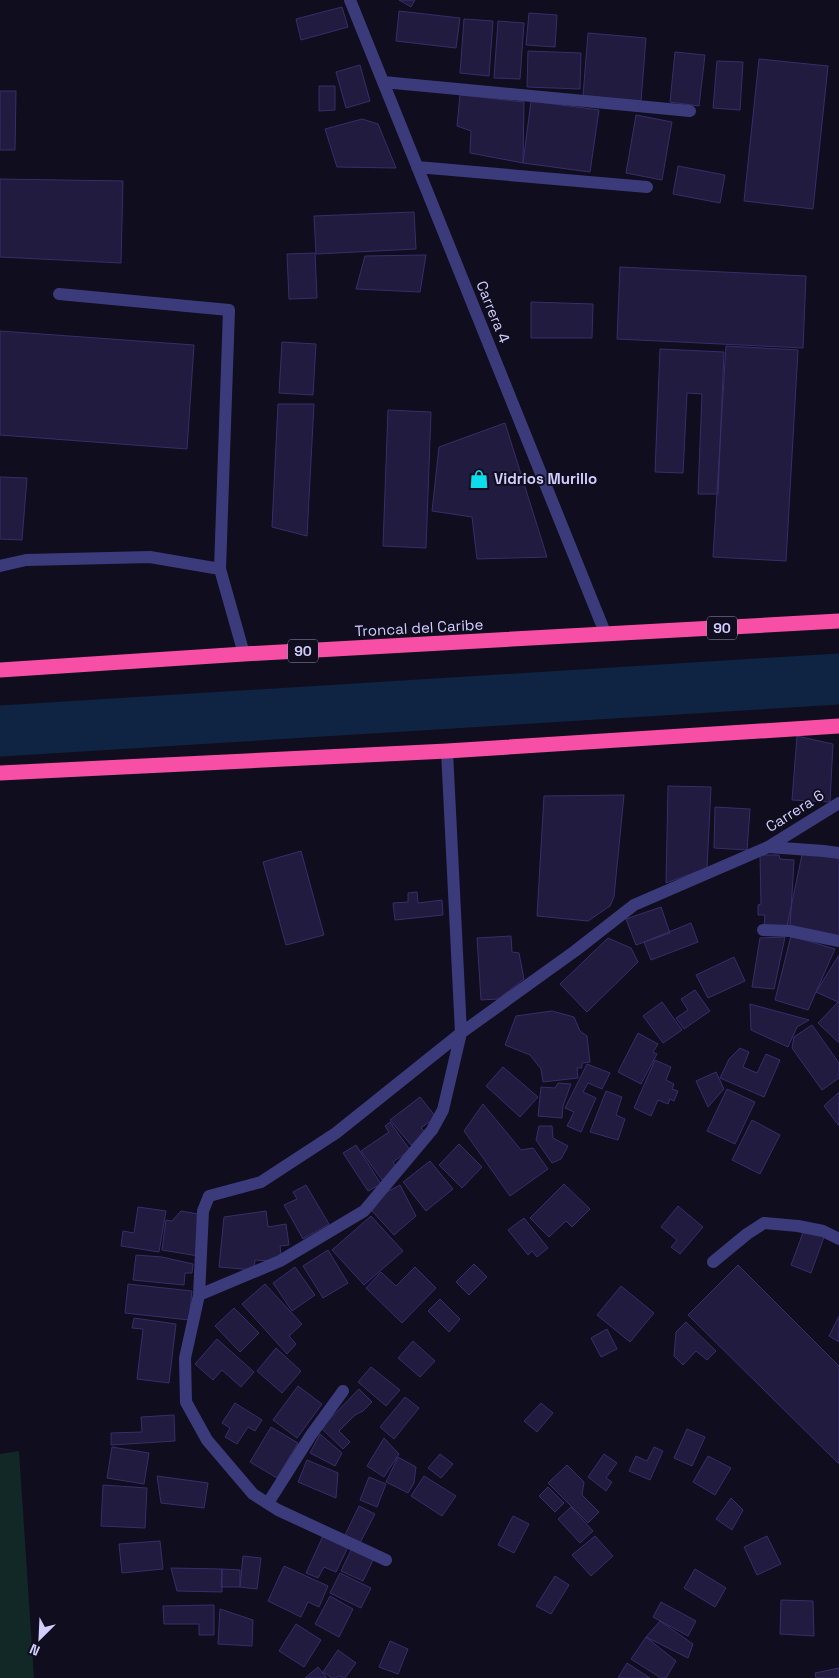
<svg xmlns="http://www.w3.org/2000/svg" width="839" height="1678" font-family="'Space Grotesk',sans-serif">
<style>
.green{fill:#112827}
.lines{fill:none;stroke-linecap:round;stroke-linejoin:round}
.river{stroke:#0e2442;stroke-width:51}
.building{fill:#211b3f;stroke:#372e6a}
.minor{stroke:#3b3b7c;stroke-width:12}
.highway{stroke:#f64fa5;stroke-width:15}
.labels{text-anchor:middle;stroke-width:4;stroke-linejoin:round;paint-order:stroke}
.shield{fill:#100d1f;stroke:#9794ba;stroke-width:1}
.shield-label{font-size:14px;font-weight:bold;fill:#d1cefd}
.street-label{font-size:15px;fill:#d1cefd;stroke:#100d1f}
.poi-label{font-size:15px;font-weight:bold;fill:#d1cefd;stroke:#100d1f;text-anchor:start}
</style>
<rect width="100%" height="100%" fill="#100d1f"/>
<!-- green -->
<path class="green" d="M19 1451 34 1678H0V1454Z"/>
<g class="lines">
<!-- river -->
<path class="river" d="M0 731 839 679"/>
</g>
<!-- building -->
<path class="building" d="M399 0H415L411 7Z
M342 7 348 27 301 40 296 19Z
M399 11 460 18 456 48 396 41Z
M529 13 557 15 555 47 526 45Z
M464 19 493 21 489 76 460 73Z
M498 21 524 23 520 79 494 78Z
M588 33 646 38 641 101 583 96Z
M528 51 581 53 580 89 527 87Z
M675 52 705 55 699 106 670 102Z
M759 59 828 66 813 209 744 201Z
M717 61 743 62 740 110 713 108Z
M360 65 370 101 346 108 336 72Z
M319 86H335V110L319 111Z
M0 91H16L15 150H0Z
M460 95 524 102 523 163 470 153 471 131 457 126Z
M531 101 599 110 590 172 523 163Z
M636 115 672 122 662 180 626 173Z
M362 119 378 124 396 168 337 167 325 129Z
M678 166 725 175 720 203 673 194Z
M0 179 123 181 121 263 0 257Z
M414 212 416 249 316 254 314 216Z
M315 253 317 298 289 299 287 254Z
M426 255 420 292 356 289 365 256Z
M620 267 806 276 803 348 617 339Z
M531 302 593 304 592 338H531Z
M0 331 194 345 187 449 0 435Z
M282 342 316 344 313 395 279 393Z
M726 346 798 350 786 561 713 557Z
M660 349 724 352 718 494H698L702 394 687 393 683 473 655 472Z
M278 404H314L307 536 272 527Z
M388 410 431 412 426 548 383 546Z
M505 423 547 557 477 559 472 517 432 511 439 447Z
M0 477 27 478 22 540 0 539Z
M797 736 833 744 830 802 792 800Z
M668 786 711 787 707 868 666 883Z
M624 795 614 897 610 906 588 921 537 916 544 796Z
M715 807 750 809 747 850 714 848Z
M803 850 839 857V936L787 926Z
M301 851 324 935 286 945 263 862Z
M760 855H779L780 859 794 860 790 928 764 927 765 915H758V905L761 904Z
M417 892 418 903 442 900 443 915 395 920 393 903 408 902V893Z
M661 907 670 933 636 945 626 919Z
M691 923 698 942 651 960 644 942Z
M511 936 512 952 519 953 524 979 498 999 481 1000 477 938Z
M791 936 835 949 808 1010 775 1000Z
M785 937 774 989 752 987 760 938Z
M608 938 631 948 638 962 587 1012 560 984Z
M839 955V1001L838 1002 816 992Z
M734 957 745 981 708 998 696 975Z
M695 990 710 1011 684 1029 676 1018 688 1010 681 999Z
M839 1001V1043L818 1023Z
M662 1002 682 1030 663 1043 643 1016Z
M750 1004 809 1020 797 1027 788 1047 751 1030Z
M552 1011 574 1017 580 1031 587 1036 590 1062 582 1063V1068H577L578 1078 543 1082 541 1069 530 1055 505 1045 516 1016Z
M812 1025 839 1063V1078L822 1090 792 1048 794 1037Z
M638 1033 658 1044 653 1052 657 1054 641 1084 618 1072Z
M740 1048 749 1052 743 1067 757 1073 766 1054 780 1060 764 1097 720 1078 729 1059Z
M655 1060 671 1067 666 1080 674 1084 672 1089 678 1091 674 1101 670 1099 668 1104 658 1100 651 1116 634 1108Z
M587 1064 610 1073 602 1089 588 1083 583 1092 596 1098 581 1132 567 1126 574 1112 565 1108Z
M503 1067 538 1097 520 1117 486 1086Z
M716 1072 724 1089 708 1107 696 1081Z
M558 1083 571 1084 563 1106 562 1118 538 1116 541 1087 555 1088Z
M727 1089 755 1102 735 1144 707 1131Z
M606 1091 622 1097 616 1115 625 1119 618 1140 590 1132Z
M839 1092V1126L824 1106Z
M420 1097 436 1117 421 1128 426 1133 411 1145 390 1120Z
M483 1104 521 1150 533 1148 548 1169 510 1196 464 1131Z
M752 1120 780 1135 760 1174 732 1160Z
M390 1122 410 1150 393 1162 397 1169 382 1180 361 1151 389 1132 385 1126Z
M539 1126H552L553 1138 568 1146 561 1159 552 1163 536 1140Z
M459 1144 482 1167 462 1188 439 1165Z
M356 1145 381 1184 368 1191 343 1153Z
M430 1161 453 1189 426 1211 403 1182Z
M564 1184 590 1209 572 1227 566 1221 549 1237 530 1218Z
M306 1185 329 1224 303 1239 284 1205 297 1199 293 1192Z
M400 1185 416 1216 394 1235 372 1211 385 1193Z
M678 1206 703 1227 680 1254 671 1247 677 1240 661 1227Z
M138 1207 166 1211 159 1252 121 1246 123 1231 134 1233Z
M181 1211 198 1214V1256L162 1250 166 1220 172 1221Z
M266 1211 268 1227 286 1224 289 1245 280 1246 281 1255 270 1261 255 1260 254 1270 219 1267 224 1217Z
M371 1216 403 1251 364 1285 332 1250Z
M524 1218 548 1248 537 1257 532 1251 528 1255 508 1230Z
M804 1230 824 1237 811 1273 791 1265Z
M328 1250 348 1283 323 1298 303 1266Z
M136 1255 162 1257 193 1264 192 1273H185L184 1285 133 1280Z
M474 1264 487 1277 469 1295 456 1282Z
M738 1265 839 1366V1464L688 1315Z
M295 1267 315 1295 292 1311 273 1283Z
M415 1267 436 1288 402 1323 366 1288 381 1272 396 1286Z
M128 1284 192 1291 189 1320 125 1313Z
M265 1284 302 1324 289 1336 296 1344 287 1354 242 1304Z
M621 1286 654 1313 630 1342 597 1315Z
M440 1299 460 1319 449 1332 428 1311Z
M234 1308 259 1333 240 1352 215 1326Z
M839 1316V1342L829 1336Z
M134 1318 176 1324 169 1383 137 1379 143 1329 132 1328Z
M686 1322 716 1351 707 1360 696 1351 683 1365 674 1356 676 1332Z
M607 1329 617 1349 601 1357 591 1338Z
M217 1339 254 1372 241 1387 222 1370 213 1380 195 1364Z
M413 1341 435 1361 420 1377 398 1358Z
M276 1348 301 1371 282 1393 257 1371Z
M371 1367 400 1390 386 1406 358 1382Z
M298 1386 322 1404 297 1438 273 1420Z
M359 1389 372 1402 363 1411 355 1415 339 1431 350 1442 343 1449 321 1428Z
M405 1397 419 1408 394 1439 380 1427Z
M235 1403 262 1420 255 1431 248 1427 237 1444 225 1437 230 1428 222 1423Z
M541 1403 553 1413 537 1432 524 1421Z
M174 1415 175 1441 111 1445V1433L142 1432 141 1417Z
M271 1427 298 1443 277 1478 250 1462Z
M687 1429 705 1437 692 1466 674 1458Z
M320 1434 342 1453 335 1466 310 1453Z
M384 1438 399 1454 384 1477 367 1466Z
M112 1447 149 1453 144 1484 107 1478Z
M654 1447 663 1451 650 1480 629 1471 636 1456 647 1461Z
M440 1454 453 1464 441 1478 428 1468Z
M604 1454 617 1463 606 1478 612 1482 606 1491 588 1477Z
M708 1456 731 1468 715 1495 693 1482Z
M398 1457 416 1467 414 1483 408 1493 386 1482Z
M307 1460 338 1473 336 1498 298 1482Z
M567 1465 584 1482 582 1495 599 1512 588 1523 548 1483Z
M157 1476 208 1483 204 1508 161 1503Z
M424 1476 456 1496 442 1516 411 1496Z
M369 1477 386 1484 377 1507 360 1500Z
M103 1485 147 1488 145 1528 101 1526Z
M548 1487 564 1503 555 1512 539 1496Z
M731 1498 743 1510 732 1530 716 1519Z
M359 1506 375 1514 360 1543 345 1535Z
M571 1507 593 1531 580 1543 558 1519Z
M513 1516 529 1524 514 1553 498 1545Z
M323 1536 348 1547 336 1572 324 1567 318 1578 306 1573Z
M595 1536 613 1556 591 1576 572 1555Z
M767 1536 781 1564 757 1575 744 1547Z
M160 1541 163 1569 122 1573 119 1544Z
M352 1548 374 1558 363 1581 341 1571Z
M243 1556 261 1558 257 1589 240 1587Z
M284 1566 328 1586 319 1607 308 1602 301 1617 268 1601Z
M171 1568 222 1569V1592L177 1591Z
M222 1569 240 1570V1587H221Z
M695 1569 726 1588 715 1607 684 1588Z
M340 1573 371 1588 361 1608 330 1593Z
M555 1576 569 1585 551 1614 536 1606Z
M330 1596 353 1609 339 1637 315 1624Z
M781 1600 813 1601 814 1636 780 1634Z
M661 1602 696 1621 688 1636 653 1617Z
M214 1605V1635H199V1624H164L163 1606Z
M220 1609 253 1620 252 1646 218 1644Z
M660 1621 693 1644 688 1658 646 1637Z
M296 1624 321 1640 304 1667 279 1651Z
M646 1637 676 1661 666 1678H661L631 1659Z
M390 1641 408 1649 398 1674 379 1667Z
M338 1650 356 1663 345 1678 338 1676 336 1678H332L323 1672Z
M627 1663 650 1678H618Z
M318 1667 327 1678H305Z
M839 1668V1678H816L815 1673Z"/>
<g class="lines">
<!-- minor -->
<path class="minor" d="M350 0 606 635
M383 82 690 111
M417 167 647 187
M59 294 229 310 220 569
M0 566 26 560 150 557 220 569 244 654
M768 847 824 851 839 853
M763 930 790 931 839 941
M713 1262 747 1234 764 1223 798 1226 823 1231 839 1239
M199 1295 280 1261 364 1211 432 1130 443 1110 461 1033 447 751
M268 1503 311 1435 343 1391
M386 1560 278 1510 253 1494 207 1440 186 1402 185 1358 199 1295 203 1211 209 1196 261 1182 336 1133 461 1033 575 951 634 905 768 847 839 803"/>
<!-- highway -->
<path class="highway" d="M0 670 244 654 839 621
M0 773 447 751 839 726"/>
</g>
<!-- icons -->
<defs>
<g id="shop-bare" transform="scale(1.5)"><path d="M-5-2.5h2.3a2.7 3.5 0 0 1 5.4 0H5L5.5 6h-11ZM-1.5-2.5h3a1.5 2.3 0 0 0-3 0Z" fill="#0cdceb" stroke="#100d1f" stroke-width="2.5" paint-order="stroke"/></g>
</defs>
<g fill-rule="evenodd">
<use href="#shop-bare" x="479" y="479"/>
</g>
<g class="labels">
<!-- shield labels -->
<g class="shield">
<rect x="707" y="616.5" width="30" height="23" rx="4"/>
<rect x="288" y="639.5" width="30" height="23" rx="4"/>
</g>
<g class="shield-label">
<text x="722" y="633">90</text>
<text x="303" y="656">90</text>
</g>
<!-- street labels -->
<g class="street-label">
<text transform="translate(493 312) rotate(68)" y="5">Carrera 4</text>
<text transform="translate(419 628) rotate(-3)" y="5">Troncal del Caribe</text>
<text transform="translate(795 811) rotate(-32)" y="5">Carrera 6</text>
</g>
<!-- poi labels -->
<g class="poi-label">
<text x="494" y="484">Vidrios Murillo</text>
</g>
</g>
<!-- north arrow -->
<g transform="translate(40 1638) rotate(204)" stroke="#100d1f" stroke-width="4" paint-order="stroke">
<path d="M0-4L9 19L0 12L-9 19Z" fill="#d1cefd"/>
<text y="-8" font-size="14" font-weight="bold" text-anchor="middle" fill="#d1cefd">N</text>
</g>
</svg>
